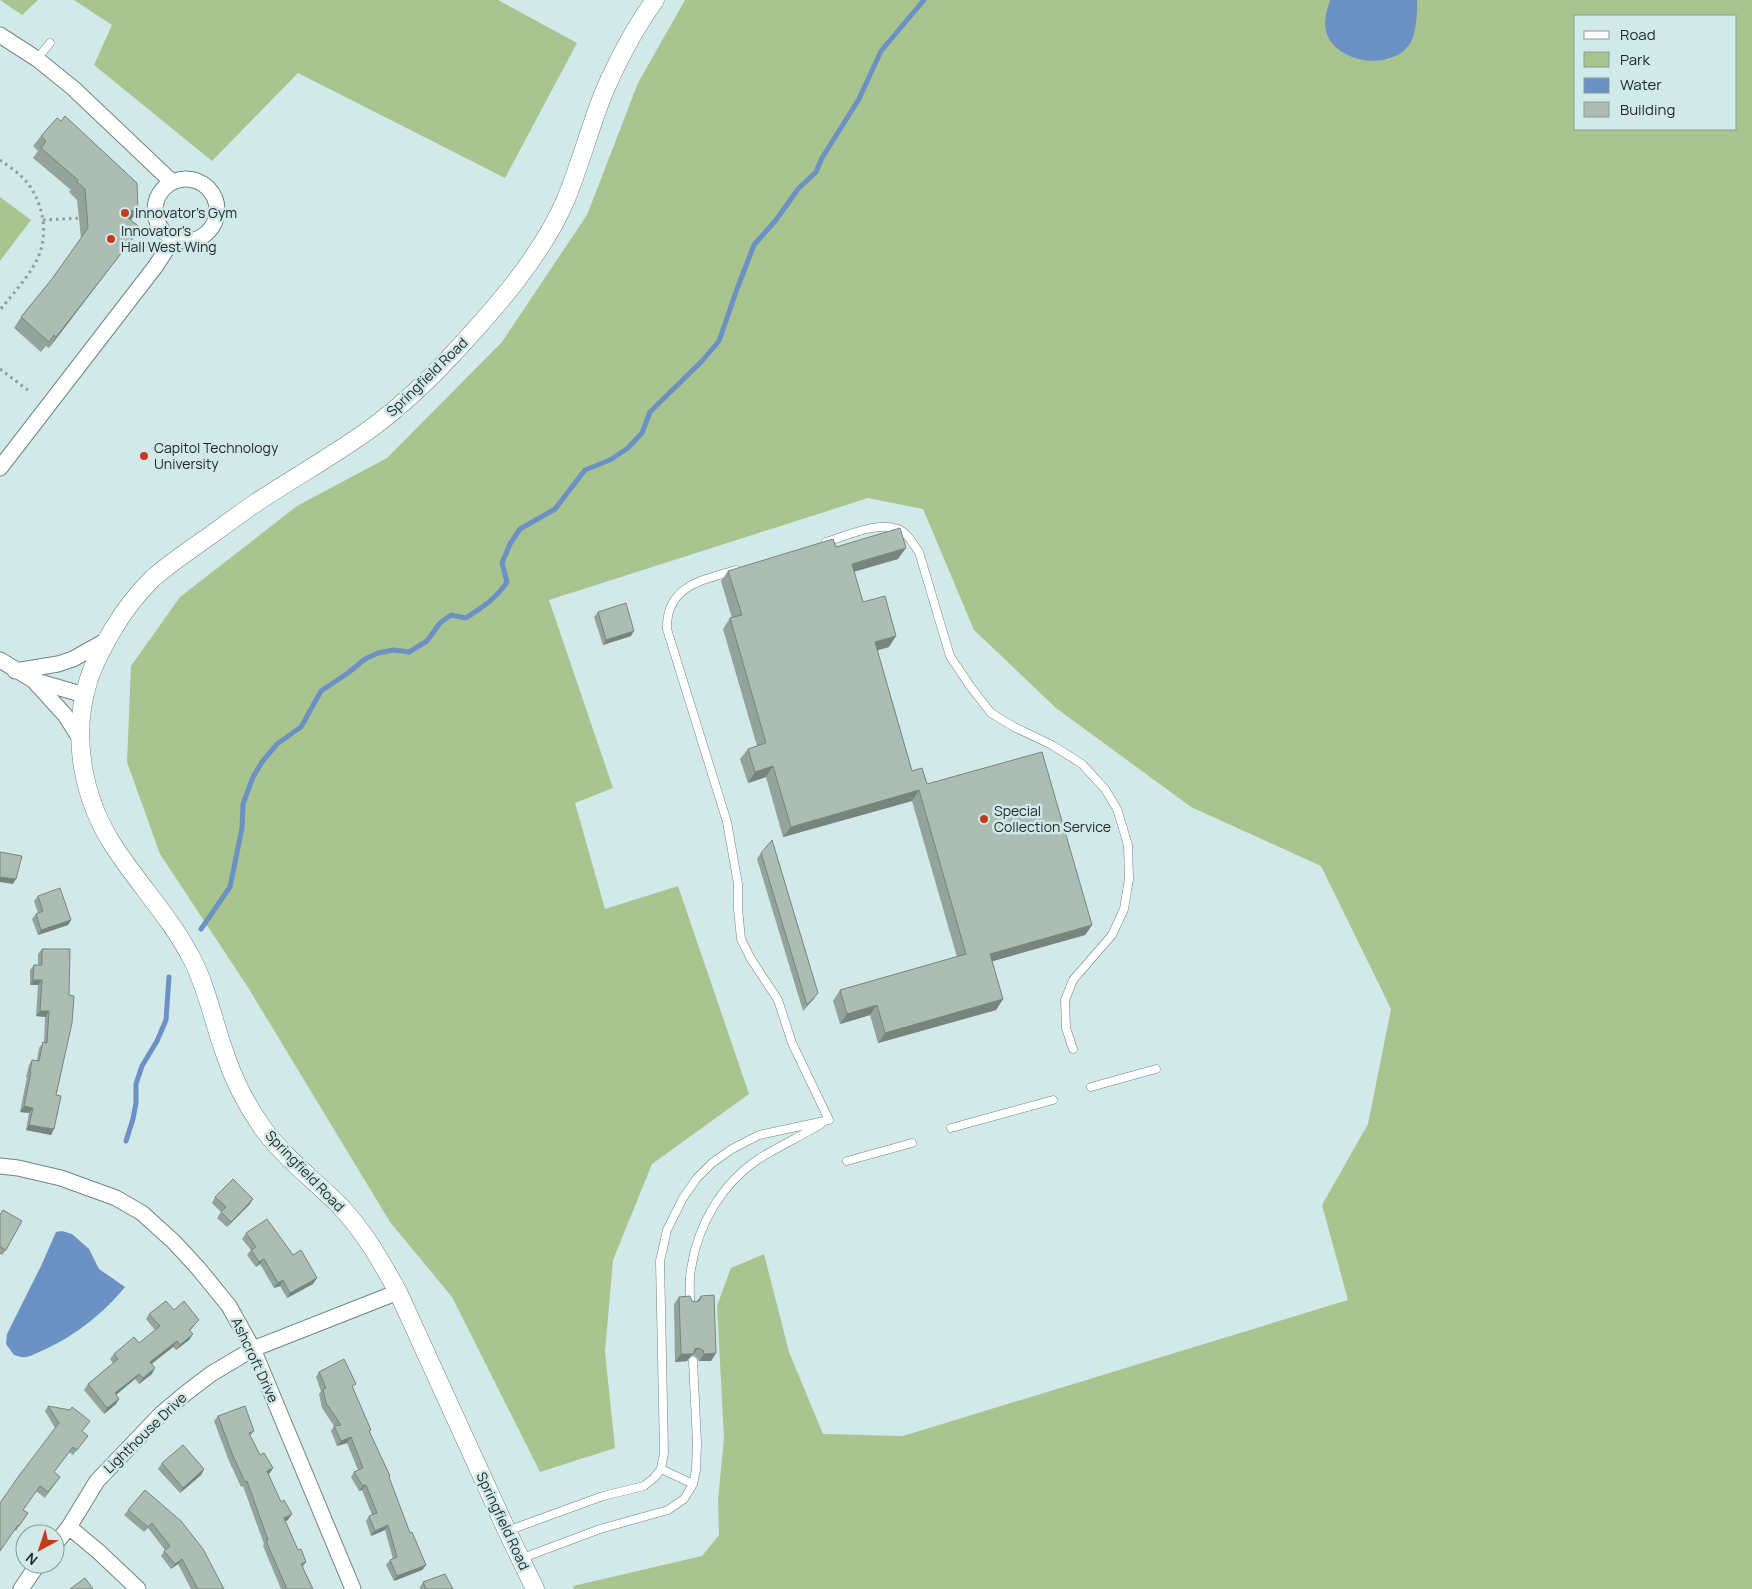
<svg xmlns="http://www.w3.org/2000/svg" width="1752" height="1589" font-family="Manrope,sans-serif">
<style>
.green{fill:#aac490;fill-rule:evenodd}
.water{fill:#6c92c5}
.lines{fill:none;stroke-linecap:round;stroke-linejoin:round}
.stream{stroke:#6c92c5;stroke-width:5}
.service-casing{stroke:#6f8584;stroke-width:9}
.minor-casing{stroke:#6f8584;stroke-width:17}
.tertiary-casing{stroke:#6f8584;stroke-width:19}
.path{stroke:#8d9e9e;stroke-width:3;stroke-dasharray:2.5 4;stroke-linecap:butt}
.service{stroke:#fff;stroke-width:8}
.minor{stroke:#fff;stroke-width:15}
.tertiary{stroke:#fff;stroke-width:18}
.wall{fill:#94a39b}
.shaded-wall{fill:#78857e}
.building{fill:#acbeb4;stroke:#78857e}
.poi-dot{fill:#c43a1b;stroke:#d1e9e8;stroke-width:2}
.labels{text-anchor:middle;stroke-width:5;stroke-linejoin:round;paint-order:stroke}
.poi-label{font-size:14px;fill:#1e2626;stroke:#d1e9e8;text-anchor:start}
.street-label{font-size:14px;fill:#1e2626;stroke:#d1e9e8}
</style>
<rect width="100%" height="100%" fill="#d1e9e8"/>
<!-- green -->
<path class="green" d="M0 0H38L22 15Z
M74 0H498L577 43 505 178 298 73 212 161 94 65 112 25Z
M685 0H1330L1325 23 1387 60C1407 51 1411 45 1415 24 1416 16 1417 9 1417 0H1752V1589H574L573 1586 702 1556 719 1535 718 1500 724 1438 717 1306 731 1268 764 1254 789 1352 823 1434 903 1436 1348 1300 1322 1205 1368 1124 1391 1009 1321 866 1191 807 1056 708 974 630 923 509 868 498 549 600 613 788 575 803 605 909 678 886 749 1094 652 1164 613 1260 605 1352 615 1448 540 1472 452 1297 390 1222 249 989 160 854 127 762 131 666 180 597 297 506 387 458 502 342 587 215 638 83ZM1576 16H1736V129H1576Z
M0 197 31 220 0 261Z"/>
<!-- water -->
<path class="water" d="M1330 0H1417C1418 10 1416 33 1411 42 1392 75 1325 62 1325 23 1325 16 1328 7 1330 0Z
M62 1231 72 1234 89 1249 99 1269 125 1287C102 1315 71 1339 37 1353 34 1354 29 1357 26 1357 23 1358 18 1356 14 1355L6 1344 7 1334 41 1266 56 1232Z"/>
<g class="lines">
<!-- stream -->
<path class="stream" d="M201 929 230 887 242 828 243 804 253 777 262 762 277 744 301 727 321 691 348 673 365 659 378 653 394 650 409 652 427 641 440 623 451 615 466 618C482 607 496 599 507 582L502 563 510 544 520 529 555 509 585 470 610 460 628 448 642 433 650 412 702 361 719 341 737 289 754 245 776 220 798 189 816 172 822 158 859 99 881 51 924 0
M126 1141 133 1119 136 1103V1084L142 1066 157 1041 166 1020 169 977"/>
<!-- service casing -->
<g class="service-casing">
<path id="service" d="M37 59 50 43
M826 542C846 536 878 521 898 529 907 532 913 544 919 552L950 656 970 686 991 713 1014 727 1052 745 1082 764 1105 789 1117 809 1128 845 1129 879 1124 909 1112 935 1073 980 1065 1000 1066 1028 1073 1049
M736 570C702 580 666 586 667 629L727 822 738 884V909L741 939 751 959 778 1000 792 1043 829 1120
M1091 1087 1156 1069
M951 1128 1053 1100
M847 1161 912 1143
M690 1304C690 1292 689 1280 691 1269 698 1224 722 1183 760 1158 780 1146 801 1136 821 1124
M661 1469 693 1484
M507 1531 603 1496 644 1486 654 1478 661 1469 664 1453 660 1261 667 1230 683 1198 697 1178 712 1163 732 1149 759 1135 829 1120
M520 1559 600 1529 668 1510 684 1499 693 1484 696 1470 697 1443 693 1361"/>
</g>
<!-- minor casing -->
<g class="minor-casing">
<path id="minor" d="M0 35 37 59 73 88 172 182
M155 210a31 31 0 1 1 62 0a31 31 0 1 1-62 0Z
M0 468 155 267 174 238
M0 660 33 680 84 695
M15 671 58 664 73 659 107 640
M34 681 65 715 81 740
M0 1166 18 1168 61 1178 116 1198 142 1213 174 1242 198 1268 229 1306 253 1349 353 1589
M69 1527 99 1552 138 1589
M55 1544 69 1527 97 1481 161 1414 186 1393 211 1374 253 1349 398 1292
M21 1589 38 1564"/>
</g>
<!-- tertiary casing -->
<g class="tertiary-casing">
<path id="tertiary" d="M535 1589 507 1531 398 1292C381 1261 364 1231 339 1205 314 1180 285 1158 264 1130 247 1106 233 1079 224 1051 213 1020 207 988 192 959 171 918 138 884 113 845 83 798 71 737 88 682 93 664 103 647 112 631 123 612 137 594 152 579 170 563 191 549 211 535 226 524 241 513 257 502 295 477 336 454 373 427 401 406 427 382 451 356 493 311 542 256 566 199 580 165 590 127 604 92 618 60 634 29 655 0"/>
</g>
<!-- path -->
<path class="path" d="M0 160C10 167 22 175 29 185 46 209 49 242 33 267 24 282 11 296 0 310
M139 214 142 213
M43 220 82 218
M0 369 29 391"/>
<!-- service -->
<use href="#service" class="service"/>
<!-- minor -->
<use href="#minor" class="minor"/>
<!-- tertiary -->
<use href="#tertiary" class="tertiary"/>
</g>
<!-- wall -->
<path class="wall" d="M41 136 131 220 133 238 49 348 46 346 41 352 14 328 21 317 52 279 81 238 77 200 69 192 71 190 33 158 38 151 33 146Z
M836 547 898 559 854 572 863 602 889 647 877 650 912 771 927 784 1092 925 1085 935 992 961 1003 999 996 1010 878 1043 870 1015 840 1024 833 1001 840 990 957 957 912 801 783 837 766 777 748 783 740 759 748 749 757 746 723 629 730 618H732L721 581 728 571Z
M598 612 631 636 603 645 594 617Z
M761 853 815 998 803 1011 757 859Z
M38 896 71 920 68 925 38 935 32 919 36 914 38 913 34 901Z
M42 949H70L56 1095 51 1135 26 1130 29 1113 20 1112 27 1077H26L29 1065 32 1060H37L39 1048 44 1042 45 1017 36 1016 38 985H30V970L34 965H38V954Z
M215 1197 250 1204 227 1227 217 1218 221 1212 212 1203Z
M3 1210 6 1250 2 1255 0 1254V1214Z
M246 1233 313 1284 287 1298 280 1286 274 1288 260 1264 256 1267 247 1255 251 1250 242 1239Z
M701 1296 716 1353 711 1361H699L697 1358 693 1355 691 1356 687 1361 675 1362 674 1304 679 1297 696 1302Z
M174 1310 195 1325 190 1331 193 1334 189 1340 176 1350 173 1347 152 1364V1374L139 1384 135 1379 116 1395 119 1399 116 1404 104 1414 84 1390 88 1384 113 1363 110 1359 114 1354 139 1343 155 1330 146 1319 149 1314Z
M319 1372 353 1388 370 1432 390 1476 389 1478 410 1533 426 1565 422 1570 394 1581 386 1565 390 1560 393 1559 385 1530 371 1536 366 1521 369 1516 372 1515 362 1490 359 1491 351 1477 354 1472 358 1470 347 1443 337 1446 331 1431 334 1426 322 1408 319 1394 321 1391 316 1377Z
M48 1406 88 1436 73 1455 69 1452 54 1472 60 1477 45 1498 36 1491 23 1510 28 1513 16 1531 14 1530 55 1428 45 1411Z
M218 1416 254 1431 250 1436 260 1455 273 1468 268 1474 288 1520 285 1521 298 1550 306 1562 303 1567 313 1589H281L263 1546 264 1544 243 1486 241 1487 229 1461 214 1421Z
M162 1463 204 1469 201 1475 180 1493 158 1469Z
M145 1490 224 1589H191L178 1564 171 1569 161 1556 165 1550 148 1528 144 1532 124 1515Z
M423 1582 453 1589H420V1587Z"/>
<!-- shaded-wall -->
<path class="shaded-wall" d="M138 210 131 220 120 212Z
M141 228 133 238 49 348 56 337Z
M906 548 898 559 845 574 852 564Z
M634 631 631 636 603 645 606 640Z
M896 636 889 647 868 653 875 642Z
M773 766 766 777 748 783 755 772Z
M919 790 912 801 783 837 791 827Z
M0 877 16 879 13 884 0 882Z
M71 920 68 925 38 935 41 930Z
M1092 925 1085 935 983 964 990 954Z
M33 980H42L38 985H30Z
M1003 999 996 1010 878 1043 885 1033Z
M877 1005 870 1015 840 1024 847 1014Z
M40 1011H49L45 1017 36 1016Z
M24 1106 33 1108 29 1113 20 1112Z
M29 1125 54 1129 51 1135 26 1130Z
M253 1199 250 1204 227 1227 231 1222Z
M264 1259 260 1264 256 1267 259 1262Z
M317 1278 313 1284 287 1298 290 1293Z
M283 1280 280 1286 274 1288 278 1283Z
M193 1334 189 1340 176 1350 180 1345Z
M177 1341 173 1347 147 1367 150 1362Z
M698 1348 693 1355 691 1356 687 1361 675 1362 681 1354Z
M716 1353 711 1361H699L704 1354Z
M155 1368 152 1374 139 1384 143 1378Z
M139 1374 135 1379 111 1399 115 1393Z
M119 1399 116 1404 104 1414 107 1408Z
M351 1437 347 1443 337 1446 341 1441Z
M273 1468 270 1473 263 1476 267 1471Z
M204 1469 201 1475 180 1493 183 1488Z
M366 1485 362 1490 359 1491 363 1486Z
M292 1514 288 1520 281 1524 284 1518Z
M388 1525 385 1530 371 1536 375 1531Z
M182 1559 178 1564 171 1569 175 1564Z
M426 1565 422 1570 394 1581 397 1576Z"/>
<!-- building -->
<path class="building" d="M65 116 137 183 138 210 120 212 141 228 56 337 54 335 49 342 21 317 52 279 88 228 85 189 77 182 78 180 41 148 46 141 41 136 57 118 61 121Z
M900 528 906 548 852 564 863 602 885 596 896 636 875 642 912 771 922 768 927 784 1042 752 1092 925 990 954 1003 999 885 1033 877 1005 847 1014 840 990 966 954 919 790 791 827 773 766 755 772 748 749 766 743 730 618 742 615 728 571 833 539 836 547Z
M626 603 634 631 606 640 598 612Z
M772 840 818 993 807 1005 761 853Z
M0 852 22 856 16 879 0 877Z
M60 888 71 920 41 930 36 914 43 911 38 896Z
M42 949H70L69 995 74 996 72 1023 56 1095 61 1096 54 1129 29 1125 33 1108 24 1106 31 1072H30L32 1060 39 1061 43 1042 47 1043 49 1011H40L42 980H33L34 965H42Z
M233 1179 253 1199 231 1222 221 1212 226 1207 215 1197Z
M3 1210 22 1221 6 1250 0 1247V1215Z
M267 1219 293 1255 301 1250 317 1278 290 1293 283 1280 278 1283 264 1259 259 1262 251 1250 256 1247 246 1233Z
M714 1295 716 1353 704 1354 703 1350 698 1348 695 1349 693 1354H681L679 1297 690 1296 692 1301 696 1302 700 1300 701 1296Z
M166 1301 174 1310 184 1301 199 1320 189 1330 193 1334 180 1345 177 1341 150 1362 155 1368 143 1378 139 1374 115 1393 119 1399 107 1408 88 1384 118 1359 114 1354 134 1337 139 1343 160 1326 149 1314Z
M344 1359 356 1384 352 1386 371 1430 369 1431 390 1476 389 1477 410 1533 412 1532 426 1565 397 1576 390 1560 397 1557 388 1525 375 1531 369 1516 377 1513 366 1485 363 1486 354 1472 363 1468 351 1437 341 1441 334 1426 341 1425 326 1403 323 1389 326 1388 319 1372Z
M48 1406 70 1410 72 1407 90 1421 82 1431 88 1436 77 1450 73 1447 54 1472 60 1477 48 1492 40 1486 23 1510 28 1513 19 1526 18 1525 0 1551V1503L18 1477 59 1423Z
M245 1406 254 1431 249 1433 260 1455 264 1453 273 1468 267 1471 281 1502 284 1500 292 1514 284 1518 298 1550 301 1549 306 1562 301 1564 313 1589H287L266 1541 268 1540 247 1481 245 1482 233 1456 218 1416Z
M183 1445 204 1469 183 1488 162 1463Z
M145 1490 181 1521 203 1549 224 1589H198L182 1559 175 1564 164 1551 170 1546 152 1523 148 1527 128 1510Z
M445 1574 453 1589H426L423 1582Z
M85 1578 93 1589H70Z"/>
<!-- markers -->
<g class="poi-dot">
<circle cx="125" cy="213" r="5"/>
<circle cx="111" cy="239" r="5"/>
<circle cx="144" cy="456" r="5"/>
<circle cx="984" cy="819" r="5"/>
</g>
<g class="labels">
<!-- poi labels -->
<g class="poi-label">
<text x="135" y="218">Innovator's Gym</text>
<text x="121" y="236">Innovator's<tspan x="121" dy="16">Hall West Wing</tspan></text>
<text x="154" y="453">Capitol Technology<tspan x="154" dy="16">University</tspan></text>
<text x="994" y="816">Special<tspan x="994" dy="16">Collection Service</tspan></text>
</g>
<!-- street labels -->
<g class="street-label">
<text transform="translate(427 377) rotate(-44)" y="5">Springfield Road</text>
<text transform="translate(305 1171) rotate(46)" y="5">Springfield Road</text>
<text transform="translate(255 1360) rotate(65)" y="5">Ashcroft Drive</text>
<text transform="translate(145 1433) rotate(-44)" y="5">Lighthouse Drive</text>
<text transform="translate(503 1521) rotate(65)" y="5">Springfield Road</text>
</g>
</g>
<!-- legend -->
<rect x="1574" y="15" width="162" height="115" fill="#d1e9e8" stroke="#899b9a"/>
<rect x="1584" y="31" width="25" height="8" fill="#ffffff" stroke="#899b9a"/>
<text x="1620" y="40" font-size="15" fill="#1e2626">Road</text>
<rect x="1584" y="52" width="25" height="15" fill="#aac490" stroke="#899b9a"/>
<text x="1620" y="65" font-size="15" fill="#1e2626">Park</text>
<rect x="1584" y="78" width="25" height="15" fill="#6c92c5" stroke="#899b9a"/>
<text x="1620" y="90" font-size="15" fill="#1e2626">Water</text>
<rect x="1584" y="102" width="25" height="15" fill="#acbeb4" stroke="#899b9a"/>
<text x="1620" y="115" font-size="15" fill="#1e2626">Building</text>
<!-- north arrow -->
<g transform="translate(40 1549) rotate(220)"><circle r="24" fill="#d1e9e8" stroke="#899b9a"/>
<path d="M0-4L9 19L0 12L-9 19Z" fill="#c43a1b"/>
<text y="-8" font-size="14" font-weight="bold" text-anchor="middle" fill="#1e2626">N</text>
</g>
</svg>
